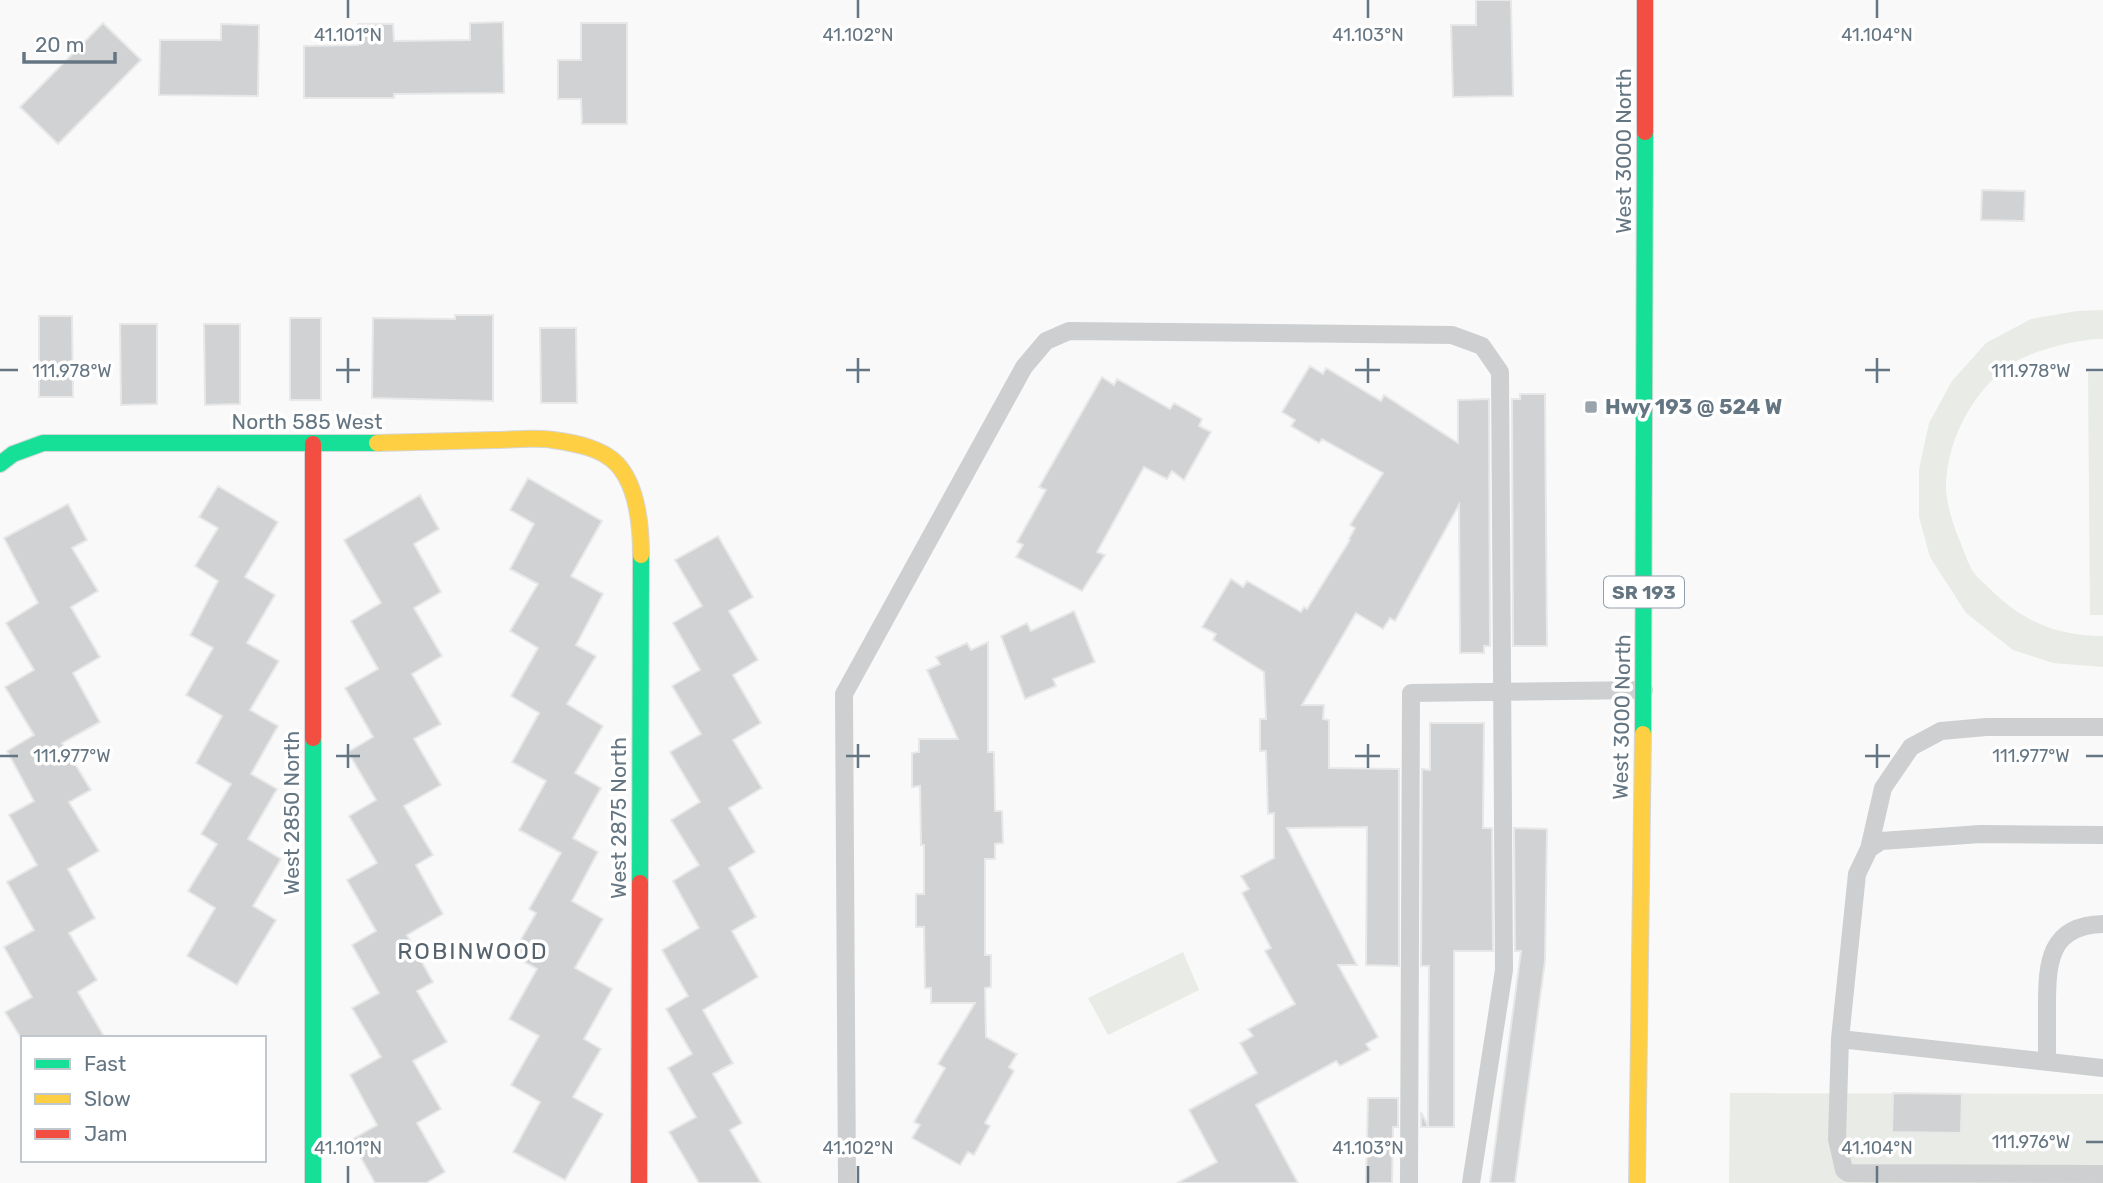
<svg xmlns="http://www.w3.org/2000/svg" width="2103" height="1183" font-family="Rubik,sans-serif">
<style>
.green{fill:#e8ebe6}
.building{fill:#d0d2d3;stroke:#e8e8e8;stroke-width:2}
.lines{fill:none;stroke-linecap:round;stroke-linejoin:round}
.fast-casing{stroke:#d5d6d7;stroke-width:18}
.slow-casing{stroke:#d5d6d7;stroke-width:18}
.jam-casing{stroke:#d5d6d7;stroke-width:18}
.lane{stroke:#cecfd0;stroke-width:18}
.fast{stroke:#16e098;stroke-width:16}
.slow{stroke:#ffcf43;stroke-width:16}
.jam{stroke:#f24e42;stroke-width:16}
.ticks{fill:none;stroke:#657683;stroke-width:2.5}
.poi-dot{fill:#99a4ac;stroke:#fff;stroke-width:2.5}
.labels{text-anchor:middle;stroke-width:7;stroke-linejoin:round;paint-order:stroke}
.shield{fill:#fff;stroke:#939fa8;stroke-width:2}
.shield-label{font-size:19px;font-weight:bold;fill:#657683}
.street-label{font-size:21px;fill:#657683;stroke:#fff}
.poi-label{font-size:21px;font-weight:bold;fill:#657683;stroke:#fff;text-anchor:start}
.neighbourhood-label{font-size:23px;letter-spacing:2px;fill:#57646e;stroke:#fff}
.ticks-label{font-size:18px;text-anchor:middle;fill:#657683;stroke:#fff;stroke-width:7;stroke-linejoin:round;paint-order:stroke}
</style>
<rect width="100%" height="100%" fill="#f9f9f9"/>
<!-- green -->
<path class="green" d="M2103 310V339C2077 339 2028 351 2007 367 1972 394 1949 437 1946 482 1945 500 1952 522 1959 539 1963 548 1966 559 1971 568 1975 576 1983 582 1989 588 2022 621 2056 636 2103 636V667L2053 663 2013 650 1966 613 1930 557 1919 517V469L1929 423 1952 381 1986 343 2031 319 2077 311Z
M2088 372H2103V615H2090Z
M1183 952 1199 990 1108 1035 1088 998Z
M1730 1093 2103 1094V1183H1729Z"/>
<!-- building -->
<path class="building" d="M1476 0H1511L1513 96 1453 97 1451 25H1476Z
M503 22 504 93 394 94V98H304V46L358 45V24H393L394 41 470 40V23Z
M103 23 141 60 58 144 20 107Z
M581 23H627V124H582L581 99H558V60H581Z
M221 24 259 25 258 96 159 95 160 40H221Z
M1982 190 2025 191 2024 221 1981 220Z
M455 315H493V401L372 398 373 318 455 319Z
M39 316H72L73 397H39Z
M290 318H321V400H290Z
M120 324H157V404L121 405Z
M204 324H240V404L205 405Z
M540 328H576L577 403H541Z
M1310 366 1323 374 1326 368 1381 401 1384 395 1458 443V400L1489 399 1490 646H1484V653H1460L1459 505 1395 621 1390 618 1383 629 1356 613 1302 705H1324L1323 719 1329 720V768L1399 769V966L1366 965 1367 827 1287 828 1357 965H1338L1378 1037 1366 1044 1370 1050 1340 1066 1336 1061 1256 1105 1298 1183H1177L1217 1162 1189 1110 1257 1073 1240 1043 1253 1036 1248 1029 1295 1004 1265 951 1271 948 1242 893 1249 889 1241 876 1274 858V813L1268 814 1266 751H1260V719H1266L1264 672 1213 640 1216 634 1202 627 1231 579 1243 587 1247 581 1301 612 1304 607 1307 609 1350 540 1349 539 1355 528 1350 525 1383 473 1322 439 1319 443 1291 426 1295 420 1282 412Z
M1102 377 1114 385 1117 379 1170 409 1174 403 1202 419 1199 426 1211 432 1184 480 1172 471 1167 479 1144 467 1097 552 1105 555 1082 591 1016 557 1023 545 1017 542 1046 490 1039 487Z
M1520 394H1545L1547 646H1513L1512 399H1520Z
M528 478 602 521 571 576 603 594 576 645 596 656 567 704 603 726 575 773 601 788 573 838 598 852 572 901 603 919 575 968 612 989 584 1039 601 1049 573 1097 603 1114 565 1180 513 1152 540 1102 511 1085 539 1036 509 1019 537 969 512 955 536 913 529 909 561 853 519 830 546 781 512 762 539 713 511 696 538 648 510 631 538 584 510 569 534 524 510 510Z
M218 486 278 522 245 577 275 595 247 643 279 661 250 710 278 726 251 774 277 789 248 839 281 859 253 906 276 920 237 985 187 956 215 908 188 891 217 844 201 834 231 784 196 763 222 716 186 695 213 648 190 635 218 581 195 566 218 528 199 517Z
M420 495 439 529 414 544 441 592 414 608 442 656 412 674 441 724 414 739 441 785 404 806 433 855 416 865 443 914 407 935 433 982 417 991 447 1042 413 1061 441 1109 417 1123 445 1172 426 1183H375L351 1140 377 1125 350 1075 381 1057 352 1008 379 993 352 945 376 931 347 880 377 863 349 816 376 800 348 752 373 737 345 688 378 669 351 621 381 603 344 540Z
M68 504 87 540 72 548 98 591 71 607 100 657 73 673 100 722 62 743 91 790 69 802 99 851 68 869 95 918 69 933 97 980 78 992 105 1038H21L5 1012 32 997 4 947 34 930 7 882 37 865 9 815 34 801 7 751 34 735 5 687 34 670 6 623 38 603 4 538Z
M718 536 753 597 729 611 758 660 733 675 761 723 733 740 762 788 729 808 755 852 729 868 756 917 732 931 758 977 703 1010 733 1063 713 1074 742 1123 730 1130 761 1183H699L669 1132 696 1117 668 1068 692 1054 666 1009 688 996 662 950 699 928 673 881 699 865 671 820 700 802 670 752 701 734 672 686 700 670 673 623 702 606 675 560Z
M1074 611 1095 662 1053 679 1056 686 1025 699 1001 636 1027 623 1031 631Z
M988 642V752H994L995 811H1002L1003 843 995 844V859H985V955H991V987L985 988 986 1037 1017 1054 1009 1067 1014 1071 985 1123 990 1126 974 1155 968 1152 960 1165 912 1138 920 1125 914 1122 945 1068 938 1064 975 1003H931V988H925L924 927H916V894H924V845H921L920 786 912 787V753L919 752V739H958L927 670 940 664 936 657 967 643 971 650Z
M1430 723H1484L1483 828H1492L1493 951H1454V1127H1421V1112L1428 1126 1429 966H1421L1422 769 1430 770Z
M1514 828 1547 829 1545 961 1515 1183H1490L1521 951H1515Z
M1893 1093 1962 1094 1961 1133 1892 1132Z
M1368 1098H1398V1127H1393L1392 1183H1366Z"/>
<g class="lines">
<!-- fast casing -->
<g class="fast-casing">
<path id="fast" d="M0 464 13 454 43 443H377
M1643 734 1645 132
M313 738V1183
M640 883 641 555"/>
</g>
<!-- slow casing -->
<g class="slow-casing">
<path id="slow" d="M377 443C416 442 455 441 494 440 513 440 534 437 553 440 575 443 602 448 617 464 638 487 641 526 641 555
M1637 1183 1643 734"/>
</g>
<!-- jam casing -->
<g class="jam-casing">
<path id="jam" d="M1645 132V0
M313 444V738
M639 1183 640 883"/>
</g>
<!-- lane -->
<path class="lane" d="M2103 835 1981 834 1881 841 1869 849 1857 874 1840 1039 1837 1139 1844 1170 1848 1173 2103 1174
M1869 849 1883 788 1911 747 1941 731 1986 727H2103
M1840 1039 2103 1068
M2047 1062C2047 1043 2047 1025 2047 1006 2047 963 2049 925 2103 924
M847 1183 844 694 1024 367 1046 341 1069 331 1452 335 1482 346 1500 372 1504 970 1471 1183
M1409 1183 1411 693 1644 690"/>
<!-- fast -->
<use href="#fast" class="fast"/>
<!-- slow -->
<use href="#slow" class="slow"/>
<!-- jam -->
<use href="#jam" class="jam"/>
</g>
<!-- ticks -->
<path class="ticks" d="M348 0V18M858 0V18M1368 0V18M1877 0V18M348 358V383M858 358V383M1368 358V383M1877 358V383M0 370H18M336 370H360M846 370H870M1355 370H1380M1865 370H1890M2086 370H2103M348 744V768M858 744V768M1368 744V768M1877 744V768M0 756H18M336 756H360M846 756H870M1355 756H1380M1865 756H1890M2086 756H2103M2086 1142H2103M348 1166V1183M858 1166V1183M1368 1166V1183M1877 1166V1183"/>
<!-- markers -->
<rect class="poi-dot" x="1584" y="400" width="14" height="14" rx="3.5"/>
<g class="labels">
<!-- shield labels -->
<rect class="shield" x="1604" y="576.5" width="80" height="31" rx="5"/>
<g class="shield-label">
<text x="1644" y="599">SR 193</text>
</g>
<!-- street labels -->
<g class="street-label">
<text transform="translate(1624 151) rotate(-90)" y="7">West 3000 North</text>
<text x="307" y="429">North 585 West</text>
<text transform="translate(1622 717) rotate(-89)" y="7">West 3000 North</text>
<text transform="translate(292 813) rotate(-90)" y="7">West 2850 North</text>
<text transform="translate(619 818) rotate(-90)" y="7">West 2875 North</text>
</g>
<!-- poi labels -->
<g class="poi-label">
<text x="1605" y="414">Hwy 193 @ 524 W</text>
</g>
<!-- neighbourhood labels -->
<g class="neighbourhood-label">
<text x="473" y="959">ROBINWOOD</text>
</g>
</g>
<g class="ticks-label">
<text x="348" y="41">41.101°N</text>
<text x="858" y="41">41.102°N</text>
<text x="1368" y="41">41.103°N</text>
<text x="1877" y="41">41.104°N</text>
<text x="2031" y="377">111.978°W</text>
<text x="72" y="377">111.978°W</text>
<text x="2031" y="762">111.977°W</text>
<text x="72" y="762">111.977°W</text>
<text x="2031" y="1148">111.976°W</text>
<text x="348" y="1154">41.101°N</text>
<text x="858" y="1154">41.102°N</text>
<text x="1368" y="1154">41.103°N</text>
<text x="1877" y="1154">41.104°N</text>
</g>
<!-- legend -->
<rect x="21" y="1036" width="245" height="126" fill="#ffffff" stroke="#c1c8cd" stroke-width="2"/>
<rect x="35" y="1059" width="35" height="10" fill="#16e098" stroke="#c1c8cd" stroke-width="2"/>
<text x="84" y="1071" font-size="21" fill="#657683">Fast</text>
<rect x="35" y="1094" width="35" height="10" fill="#ffcf43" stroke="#c1c8cd" stroke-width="2"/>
<text x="84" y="1106" font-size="21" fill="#657683">Slow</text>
<rect x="35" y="1129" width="35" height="10" fill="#f24e42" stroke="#c1c8cd" stroke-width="2"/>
<text x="84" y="1141" font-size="21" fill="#657683">Jam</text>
<!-- scale -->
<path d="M24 52v10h91v-10" fill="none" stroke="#657683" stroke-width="3.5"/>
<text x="35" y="52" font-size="21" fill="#657683" stroke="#ffffff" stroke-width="5" paint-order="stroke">20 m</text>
</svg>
